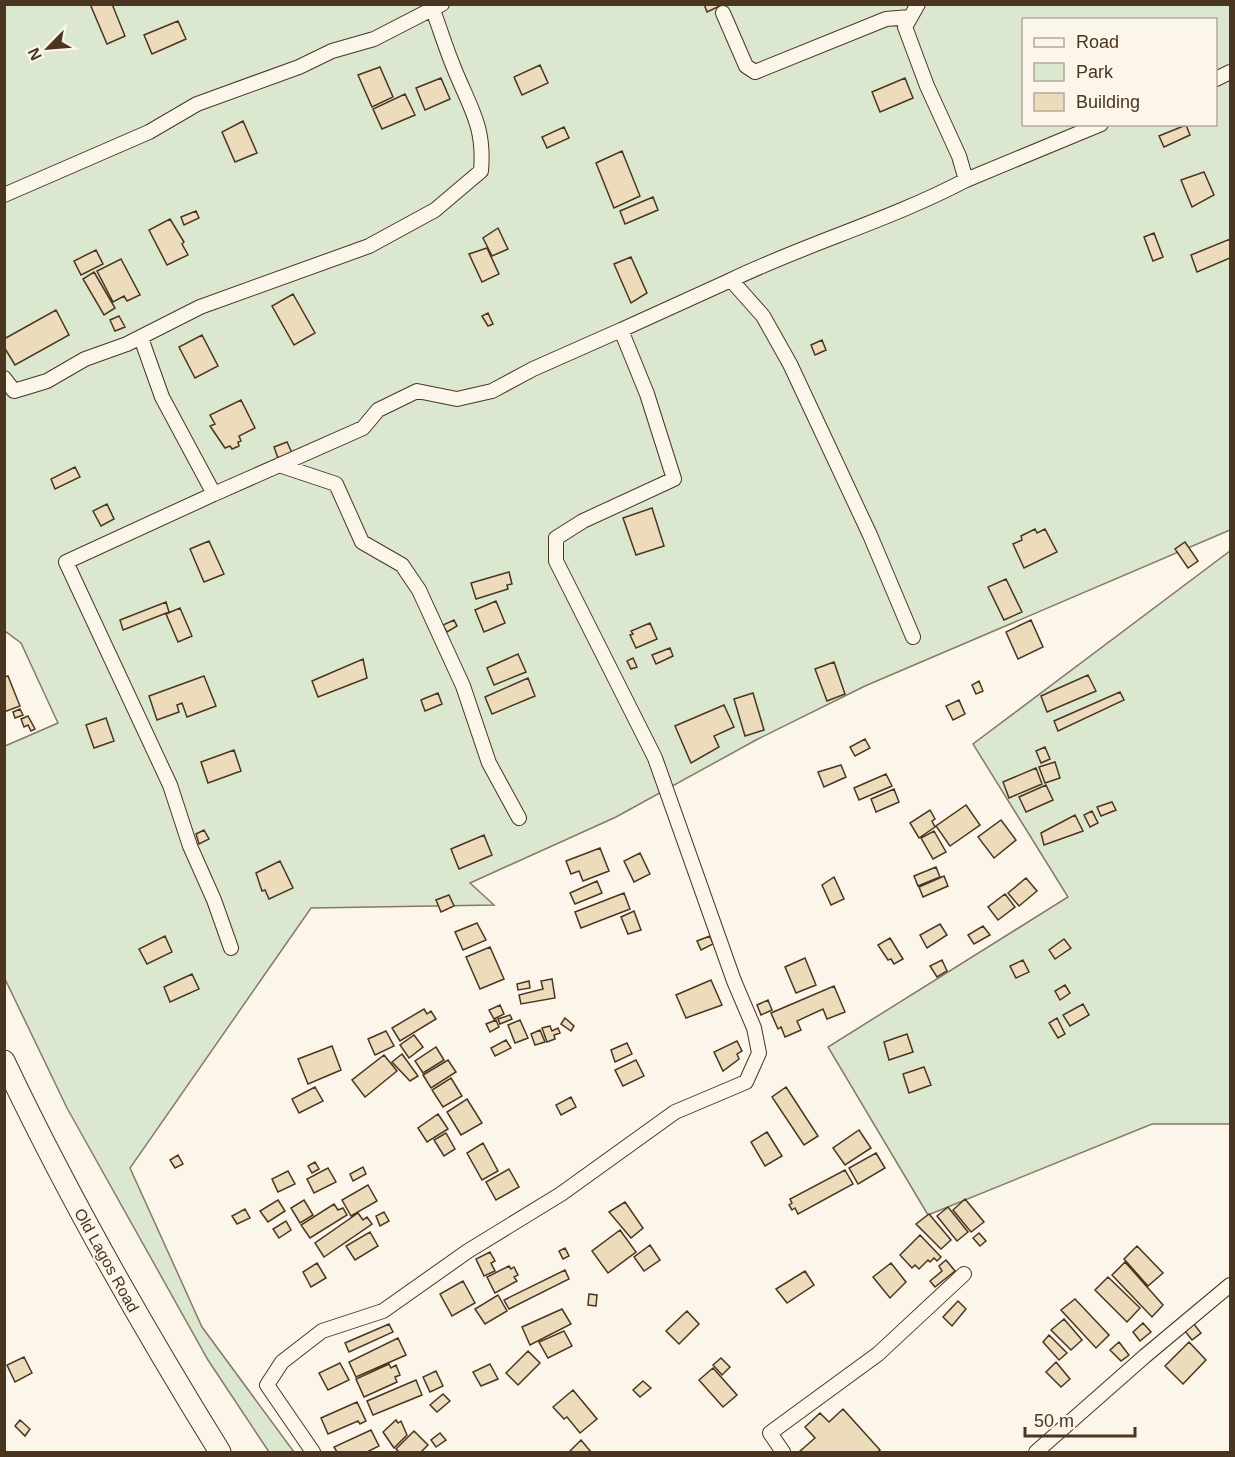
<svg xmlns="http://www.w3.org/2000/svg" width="1235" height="1457" font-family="Arial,sans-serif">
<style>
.green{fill:#dce7d0;stroke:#887966;stroke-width:1.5;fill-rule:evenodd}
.building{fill:#ecdcbc;stroke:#4a3520;stroke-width:1.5}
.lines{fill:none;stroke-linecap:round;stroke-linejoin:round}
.street-casing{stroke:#4a3520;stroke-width:16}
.primary-casing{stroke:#4a3520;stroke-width:23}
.street{stroke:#fbf6e9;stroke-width:14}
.primary{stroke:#fbf6e9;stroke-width:21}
.labels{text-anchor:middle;stroke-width:4.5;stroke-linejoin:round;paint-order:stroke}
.street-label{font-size:16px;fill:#4a3520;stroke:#fbf6e9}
</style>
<rect width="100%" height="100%" fill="#fbf6e9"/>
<!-- green -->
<path class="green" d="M5 5H1230V530L865 686 756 740 616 817 470 883 494 905 311 908 130 1168 202 1327 294 1452H269L208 1360 67 1108 5 979V746L58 723 21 643 5 631ZM1024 20H1216V124H1024Z
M1230 551V1124H1152L928 1215 828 1047 1068 897 973 744Z"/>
<!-- building -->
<path class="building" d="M90 4H112L125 36 107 44Z
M704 4H722V5L707 12Z
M178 21 186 39 152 54 144 35Z
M540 65 548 83 522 95 514 77Z
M380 67 393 97 372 107 358 75Z
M441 78 450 99 425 110 416 88Z
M905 78 913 98 880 112 872 92Z
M405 94 415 115 382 129 373 109Z
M243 121 257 153 235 162 222 132Z
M1186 125 1190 135 1164 147 1159 136Z
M564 127 569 138 547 148 542 137Z
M622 151 640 196 614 208 596 163Z
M1204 172 1214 195 1192 207 1181 180Z
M653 197 658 210 625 224 620 211Z
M196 211 199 218 184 225 181 217Z
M170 219 184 242 182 244 188 255 167 265 149 230Z
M498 228 508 249 492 256 483 238Z
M1154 233 1163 257 1153 261 1144 237Z
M1230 239V258L1197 272 1191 255Z
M487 248 499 274 482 282 469 254Z
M96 250 103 264 81 275 74 261Z
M631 257 647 293 631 303 614 264Z
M121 259 140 295 127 301 124 296 113 302 97 271Z
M94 272 115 308 104 315 83 279Z
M293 294 315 333 294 345 272 306Z
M56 310 69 335 15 365 4 347V339Z
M488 313 493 324 488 326 482 316Z
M119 316 125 327 115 331 110 320Z
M202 335 218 366 195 378 179 347Z
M822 340 826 350 815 355 811 345Z
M241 400 255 428 239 436 241 441 238 442 239 446 232 449 230 446 225 448 210 426 215 424 210 415Z
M287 442 292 453 278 458 274 447Z
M75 467 80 477 55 489 51 479Z
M107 504 114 519 101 526 93 511Z
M652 508 664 546 636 555 623 518Z
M1035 529 1037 533 1045 529 1057 552 1024 568 1013 544 1022 540 1021 536Z
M209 541 224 574 204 582 190 549Z
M1185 542 1198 561 1188 568 1175 549Z
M509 572 512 584 507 585 508 589 476 599 471 583Z
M1006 579 1022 612 1004 620 988 587Z
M496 601 505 623 484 632 475 610Z
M166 602 169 612 123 630 120 620Z
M180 608 192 636 178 642 166 614Z
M454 620 457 626 447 632 443 625Z
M1031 620 1043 647 1018 659 1006 632Z
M650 623 657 639 636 648 630 635 633 634 631 631Z
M670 648 673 656 656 664 652 655Z
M518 654 526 672 494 685 487 668Z
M633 658 637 667 631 669 627 661Z
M363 659 367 678 318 697 312 681Z
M834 662 845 694 827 701 815 669Z
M1088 675 1096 691 1047 712 1041 696Z
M8 676 20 706 4 712V677Z
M204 676 216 706 187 717 182 703 177 705 179 712 157 720 149 696Z
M528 678 535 696 492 714 485 697Z
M979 681 983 691 976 694 972 685Z
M1120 692 1124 700 1058 731 1054 721Z
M438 693 442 704 425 711 421 700Z
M753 693 764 730 745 736 734 699Z
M959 700 965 714 953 720 946 706Z
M724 705 734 727 714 736 719 747 691 763 675 726Z
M20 709 23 715 15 718 13 712Z
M28 716 35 729 31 731 28 725 24 727 21 719Z
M106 718 114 741 94 748 86 725Z
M865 739 870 748 855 756 850 747Z
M1045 747 1050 759 1041 763 1036 751Z
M234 750 241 771 208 783 201 762Z
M1055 762 1060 778 1045 783 1039 767Z
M841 765 846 777 824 787 818 772Z
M1036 768 1042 784 1009 798 1003 782Z
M886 774 892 786 859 800 854 788Z
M1046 785 1053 800 1026 812 1019 797Z
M894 789 899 802 876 812 871 799Z
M1112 802 1116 810 1101 816 1097 807Z
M966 805 980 825 950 846 936 826Z
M930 810 935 819 932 821 935 827 919 838 910 823Z
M1092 811 1098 823 1090 827 1084 815Z
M1075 815 1083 831 1044 845 1041 833Z
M1001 820 1016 840 994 858 978 837Z
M204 830 209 839 199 844 196 834Z
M934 831 946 852 933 859 921 838Z
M484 835 492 855 459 869 451 849Z
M600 848 609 871 583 881 579 871 571 874 566 861Z
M640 853 650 874 634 882 624 861Z
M280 861 293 888 269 899 265 890 262 891 256 873Z
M936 867 940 877 918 886 914 876Z
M944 876 948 886 923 897 919 887Z
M834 877 844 899 831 905 822 885Z
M1026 878 1037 891 1019 906 1008 893Z
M597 881 602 893 575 904 570 893Z
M624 893 630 909 581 928 575 912Z
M1005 894 1015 907 998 920 988 907Z
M449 895 454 906 441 912 436 900Z
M634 911 641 930 628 934 621 917Z
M477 923 486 940 463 950 455 932Z
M940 924 947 935 927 948 920 935Z
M983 926 990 935 974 944 968 935Z
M165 936 172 952 147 964 139 949Z
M710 936 713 944 701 950 697 941Z
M890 938 903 959 894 964 891 959 888 960 878 945Z
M1064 939 1071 948 1055 959 1049 950Z
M490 947 504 979 480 989 466 957Z
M805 958 816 985 796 993 785 967Z
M942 960 947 971 937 977 930 966Z
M1023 960 1029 972 1016 978 1010 966Z
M192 974 199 989 170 1002 164 987Z
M552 979 555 998 521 1004 519 995 543 989 541 981Z
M711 980 722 1005 686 1018 676 995Z
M529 981 530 988 518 990 517 984Z
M1065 985 1070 993 1060 1000 1055 991Z
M834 986 845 1012 827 1019 823 1009 797 1021 801 1030 785 1037 781 1027 778 1029 771 1013Z
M768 1000 772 1010 761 1015 757 1005Z
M1083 1004 1089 1015 1070 1026 1063 1015Z
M500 1005 504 1014 494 1019 489 1010Z
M424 1009 427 1014 431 1011 436 1019 400 1041 392 1028Z
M510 1015 512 1019 500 1024 498 1019Z
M565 1018 574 1026 571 1031 561 1024Z
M1057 1018 1065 1034 1058 1038 1049 1023Z
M496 1020 499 1027 490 1032 486 1024Z
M520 1020 528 1038 515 1043 508 1025Z
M550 1026 552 1031 558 1028 560 1033 554 1035 555 1039 547 1042 542 1028Z
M540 1030 545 1042 535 1045 531 1034Z
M386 1031 394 1046 375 1055 368 1039Z
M907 1034 913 1052 889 1060 884 1042Z
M414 1035 423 1047 409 1058 400 1045Z
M506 1040 511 1048 495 1056 491 1048Z
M737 1041 742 1051 737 1054 739 1059 723 1071 714 1052Z
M627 1043 632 1054 615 1062 611 1050Z
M332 1046 341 1070 308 1084 298 1059Z
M436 1047 444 1060 423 1073 415 1061Z
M402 1054 418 1076 410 1081 392 1062Z
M384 1055 397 1071 365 1097 352 1080Z
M448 1060 456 1072 431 1088 423 1075Z
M636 1060 644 1076 623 1086 615 1070Z
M924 1067 931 1085 909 1093 903 1074Z
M451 1078 462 1096 443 1107 432 1090Z
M315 1087 323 1101 299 1113 292 1099Z
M786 1087 818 1136 804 1145 772 1097Z
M571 1097 576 1107 561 1115 556 1105Z
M467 1099 482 1123 461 1135 447 1112Z
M438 1114 448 1129 427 1142 418 1128Z
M859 1130 871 1148 845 1165 833 1148Z
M767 1132 782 1156 765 1166 751 1142Z
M446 1133 455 1149 444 1156 434 1140Z
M483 1143 498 1171 482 1180 467 1153Z
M876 1153 885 1168 858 1184 849 1168Z
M178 1155 183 1164 175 1168 170 1160Z
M315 1162 319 1169 312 1173 308 1166Z
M363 1167 366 1174 353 1181 350 1174Z
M328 1168 336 1182 314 1193 307 1179Z
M509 1169 519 1187 496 1200 486 1182Z
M845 1170 853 1184 798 1214 795 1208 792 1210 789 1205 792 1203 790 1199Z
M288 1171 295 1184 278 1192 272 1179Z
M368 1185 377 1201 351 1216 342 1200Z
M965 1199 984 1222 971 1232 953 1210Z
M278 1200 285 1211 268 1222 260 1211Z
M304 1200 313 1215 300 1223 291 1208Z
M625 1202 643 1228 631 1238 609 1212Z
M334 1204 338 1210 343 1208 347 1215 310 1238 301 1225Z
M948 1207 968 1232 957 1241 937 1216Z
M245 1209 250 1218 237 1224 232 1216Z
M384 1212 389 1221 380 1226 376 1216Z
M358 1213 363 1220 367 1217 372 1224 324 1257 315 1243Z
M929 1214 951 1240 941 1249 916 1224Z
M286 1221 291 1230 279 1238 273 1229Z
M620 1230 636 1252 608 1273 592 1251Z
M370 1232 378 1246 355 1260 346 1246Z
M979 1233 986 1241 980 1246 973 1238Z
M920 1235 941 1257 937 1261 934 1258 930 1262 928 1260 919 1269 915 1265 912 1268 900 1255Z
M650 1245 660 1260 644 1271 634 1257Z
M1137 1246 1163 1273 1148 1286 1124 1259Z
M565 1248 569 1256 563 1259 559 1251Z
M490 1252 495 1261 491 1263 495 1271 484 1276 476 1259Z
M946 1260 955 1271 935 1287 930 1281 942 1271 939 1266Z
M1125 1262 1163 1305 1152 1317 1112 1275Z
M317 1263 326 1278 311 1287 303 1272Z
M891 1263 906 1282 890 1298 873 1277Z
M509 1266 511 1269 514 1267 518 1275 514 1277 517 1281 495 1293 487 1277Z
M565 1270 569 1279 509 1309 504 1300Z
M805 1271 814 1285 787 1303 776 1289Z
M1108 1277 1140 1308 1127 1322 1095 1290Z
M463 1281 475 1303 452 1316 440 1294Z
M589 1294 597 1295 596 1306 588 1305Z
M498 1295 507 1311 485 1324 475 1309Z
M1075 1299 1109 1335 1096 1348 1061 1310Z
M958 1301 966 1309 952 1326 943 1317Z
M562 1309 571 1324 530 1345 522 1327Z
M687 1311 699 1324 679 1344 666 1331Z
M1064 1319 1082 1340 1071 1350 1051 1330Z
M1143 1323 1151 1332 1140 1341 1133 1332Z
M1193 1323 1201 1333 1192 1340 1184 1330Z
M389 1324 393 1332 349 1352 345 1343Z
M564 1331 572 1346 548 1358 539 1342Z
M1049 1335 1067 1353 1059 1360 1043 1342Z
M398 1338 406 1355 356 1377 349 1362Z
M1119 1342 1129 1355 1121 1361 1110 1350Z
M1189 1342 1206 1360 1183 1384 1165 1366Z
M528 1351 540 1363 518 1385 506 1373Z
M24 1357 32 1373 15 1382 7 1365Z
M721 1358 730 1367 722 1375 713 1365Z
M1056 1362 1070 1379 1061 1387 1046 1372Z
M340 1363 349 1380 328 1390 319 1373Z
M389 1364 391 1368 396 1365 400 1375 395 1377 397 1382 364 1397 356 1379Z
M490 1364 498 1379 481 1386 473 1372Z
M713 1368 737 1395 723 1407 699 1380Z
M436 1371 443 1386 430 1392 423 1377Z
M416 1380 422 1395 373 1415 367 1401Z
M643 1381 651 1388 640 1397 633 1390Z
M573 1390 597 1419 580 1433 567 1417 564 1419 553 1407Z
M443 1394 450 1401 437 1412 430 1405Z
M357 1402 366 1421 360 1424 358 1421 328 1434 321 1418Z
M843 1409 880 1450 878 1452H799L815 1438 805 1427 820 1413 829 1422Z
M20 1420 30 1429 25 1436 15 1426Z
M396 1420 398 1423 401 1421 407 1435 394 1448 383 1432Z
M371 1430 379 1446 367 1452H337L334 1447Z
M414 1431 428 1445 421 1452H399L396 1449Z
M440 1433 446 1440 436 1447 431 1440Z
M581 1440 591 1452H569Z"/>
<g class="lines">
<!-- street casing -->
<g class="street-casing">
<path id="street" d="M723 13 746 66 755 72 886 19 910 17
M1216 79 1230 72
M966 180 1101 124
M4 195 149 132 197 104 299 67 332 51 374 39 442 4
M731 280C808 243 890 220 966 180L959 156 927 86 905 27 918 4
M621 330 731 280 763 316 790 364 870 535 913 637
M141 338 162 397 214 494 363 428 378 410 417 391 457 399 492 391 533 369 621 330 647 394 674 479 583 521 556 538V561L655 758 734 981 754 1028 759 1053 746 1082 675 1112 561 1194 468 1251 383 1311 322 1331 282 1362 267 1385 313 1452
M4 378 14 391 47 381 85 359 127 344 200 307 369 246 435 210 481 171C485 126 470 108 454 68 446 49 440 29 433 10
M279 465 336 484 362 542 402 565 419 590 463 686 489 763 519 818
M214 494 66 562 170 785 190 846 214 900 231 948
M783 1452 770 1433 878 1354 964 1274
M1036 1452 1145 1356 1230 1285"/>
</g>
<!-- primary casing -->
<g class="primary-casing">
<path id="primary" d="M4 1061C68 1196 142 1326 220 1452"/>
</g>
<!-- street -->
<use href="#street" class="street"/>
<!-- primary -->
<use href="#primary" class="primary"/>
</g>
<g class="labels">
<!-- street labels -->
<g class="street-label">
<text transform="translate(107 1260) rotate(61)" y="6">Old Lagos Road</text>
</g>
</g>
<!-- border -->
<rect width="1235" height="1457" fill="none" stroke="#4a3520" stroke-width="12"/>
<!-- legend -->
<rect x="1022" y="18" width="195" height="108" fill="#fbf6e9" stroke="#b4a999" stroke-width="1.5"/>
<rect x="1034" y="38" width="30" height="9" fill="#fbf6e9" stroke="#b4a999" stroke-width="1.5"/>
<text x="1076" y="48" font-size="18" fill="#4a3520">Road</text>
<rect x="1034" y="63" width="30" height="18" fill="#dce7d0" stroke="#b4a999" stroke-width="1.5"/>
<text x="1076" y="78" font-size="18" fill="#4a3520">Park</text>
<rect x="1034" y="93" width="30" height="18" fill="#ecdcbc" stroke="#b4a999" stroke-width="1.5"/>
<text x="1076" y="108" font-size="18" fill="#4a3520">Building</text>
<!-- north arrow -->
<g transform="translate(48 48) rotate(245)" stroke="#fbf6e9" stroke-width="4.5" paint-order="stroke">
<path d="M0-4.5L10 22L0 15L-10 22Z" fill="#4a3520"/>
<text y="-9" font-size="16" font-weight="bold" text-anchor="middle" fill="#4a3520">N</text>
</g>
<!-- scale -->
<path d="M1025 1427v9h110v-9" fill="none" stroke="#4a3520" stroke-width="3"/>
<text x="1034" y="1427" font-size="18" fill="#4a3520" stroke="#fbf6e9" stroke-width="4.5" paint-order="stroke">50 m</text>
</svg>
